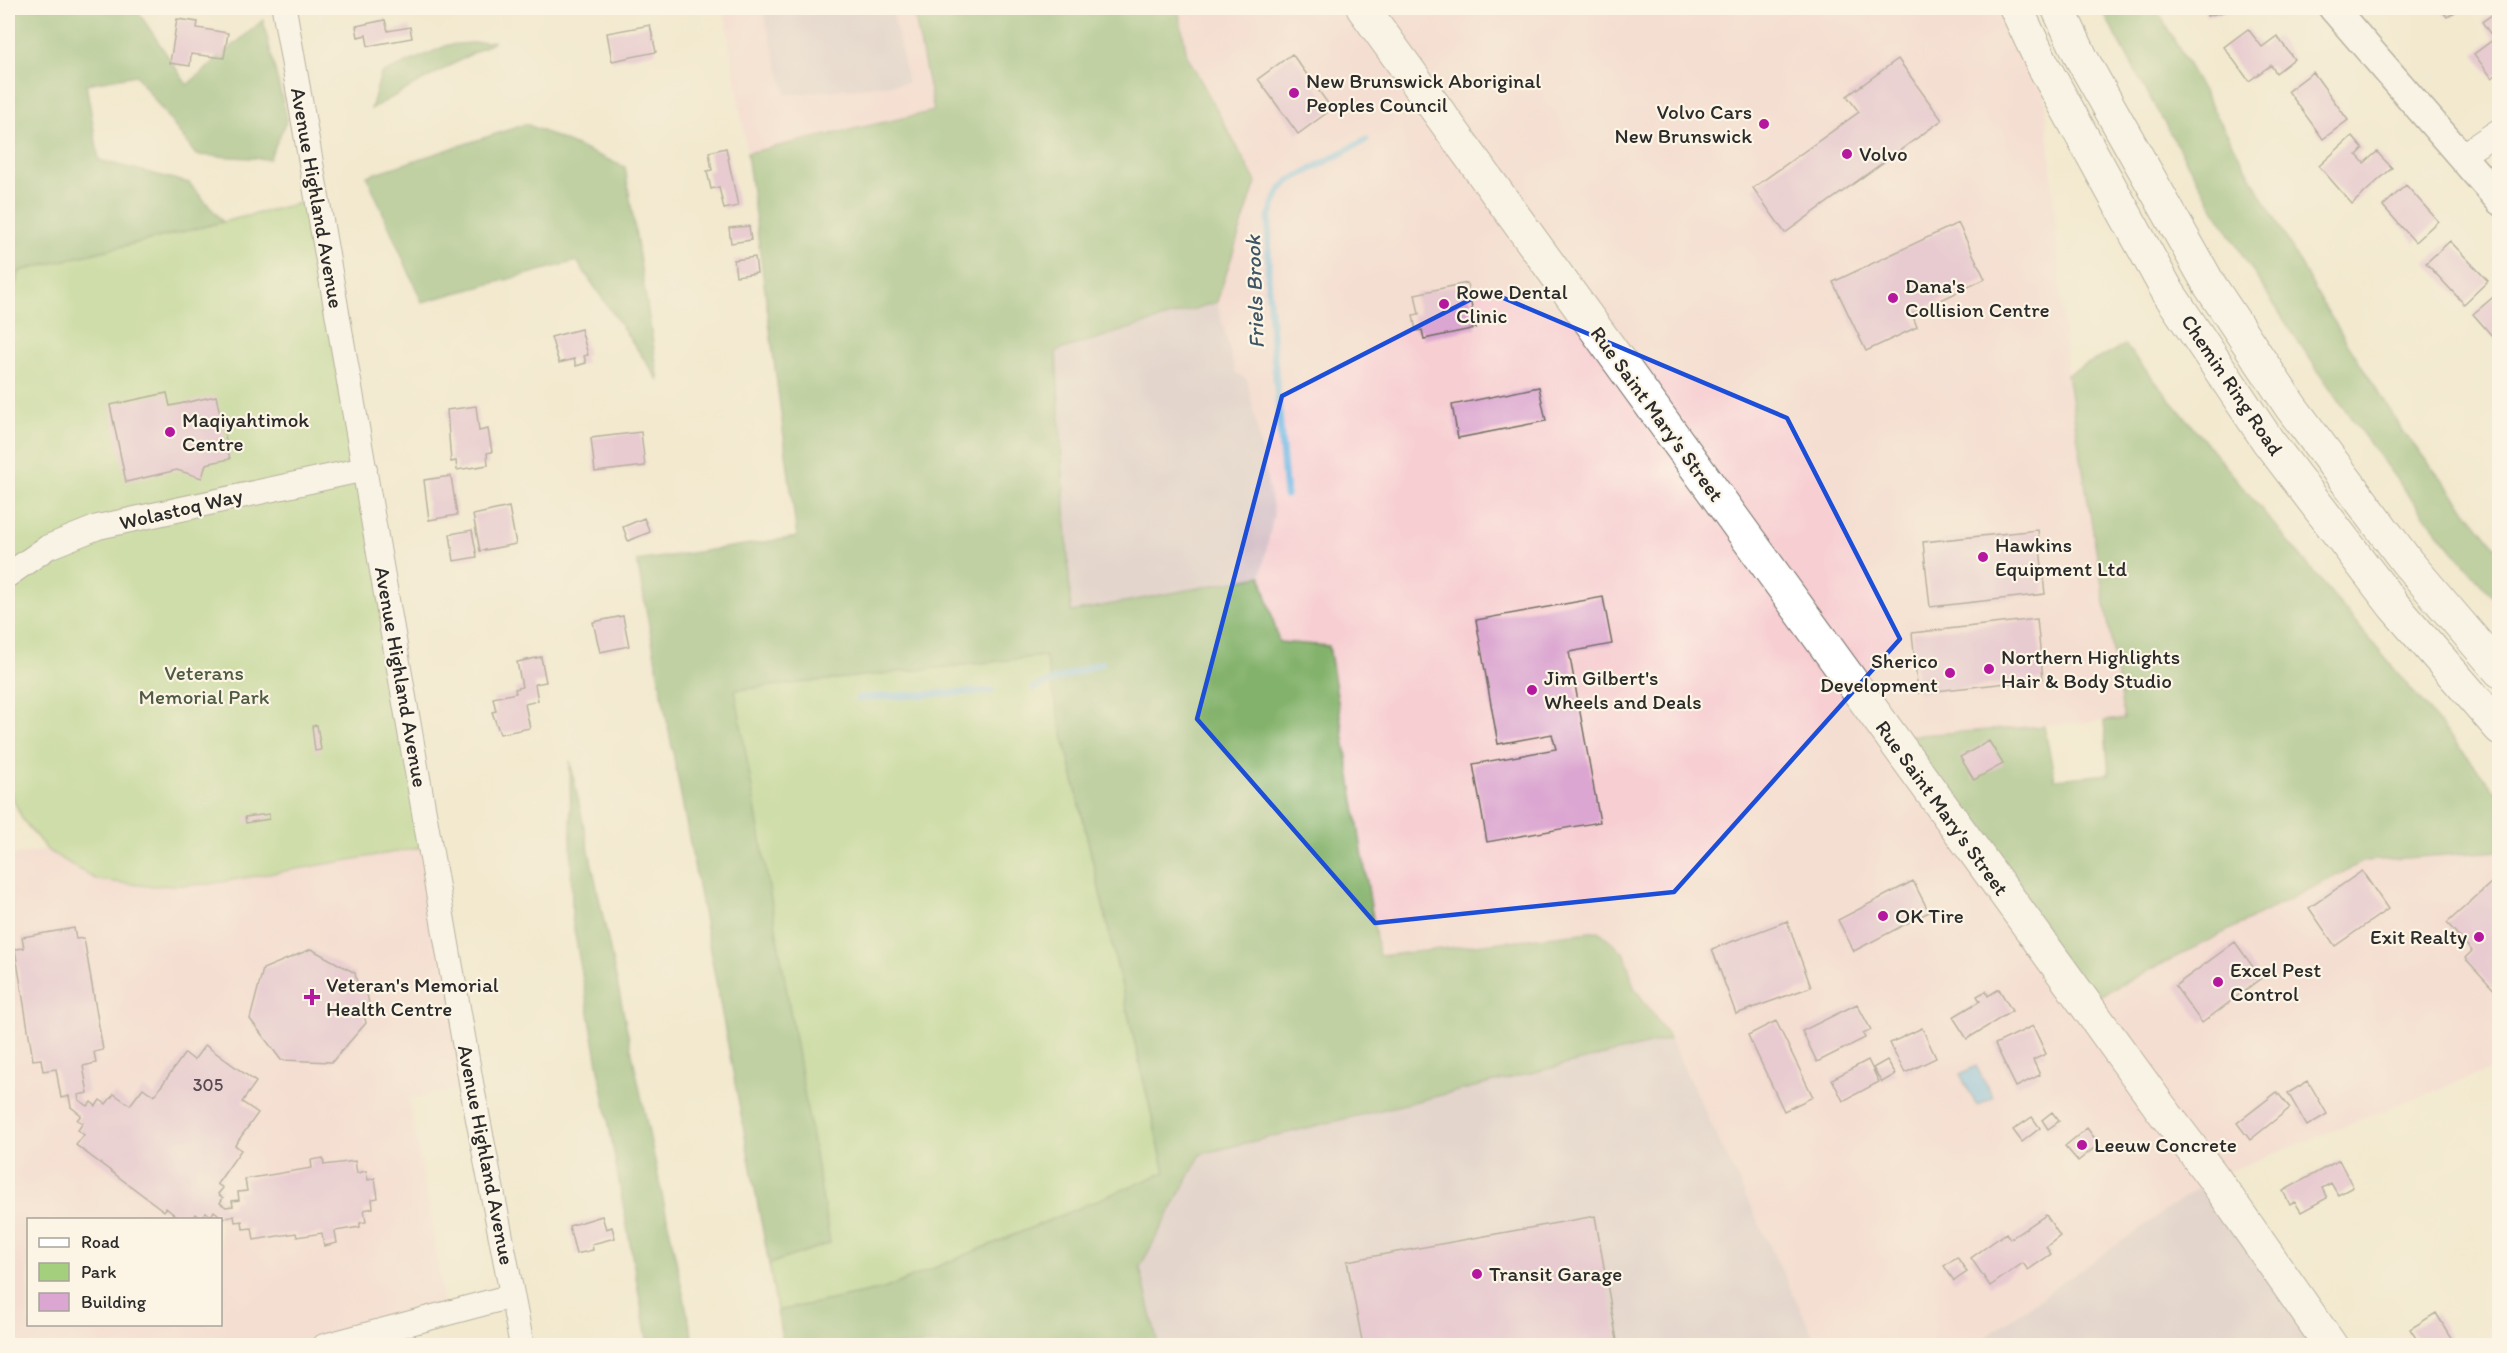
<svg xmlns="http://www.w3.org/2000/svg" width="2507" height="1353" font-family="Itim,sans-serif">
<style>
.built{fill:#f7cfd3;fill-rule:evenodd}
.industrial{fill:#d2bdc7}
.green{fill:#a4cf7c;stroke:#687d54;stroke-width:1.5}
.forest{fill:#83b26c;stroke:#576e4c;stroke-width:1.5}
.water{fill:#70b8e8;stroke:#4e728a;stroke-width:1.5}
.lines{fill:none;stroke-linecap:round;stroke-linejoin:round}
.stream{stroke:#70b8e8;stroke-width:7}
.building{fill:#dba6d1}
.minor-casing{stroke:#716e64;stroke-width:26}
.tertiary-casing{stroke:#716e64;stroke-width:31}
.primary-casing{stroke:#716e64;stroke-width:35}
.trunk-casing{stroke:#716e64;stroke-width:35}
.minor{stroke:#fff;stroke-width:24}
.tertiary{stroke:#fff;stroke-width:28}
.primary{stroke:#fff;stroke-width:33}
.trunk{stroke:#fff;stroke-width:33}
.marked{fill:none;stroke:#1d4ed8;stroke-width:4.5;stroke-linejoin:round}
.poi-dot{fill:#b5179e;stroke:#fcf5e5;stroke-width:2}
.labels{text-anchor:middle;stroke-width:4.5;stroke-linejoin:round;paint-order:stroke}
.number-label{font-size:18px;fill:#574a54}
.poi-label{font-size:21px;fill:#2b2b2b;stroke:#fcf5e5;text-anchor:start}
.street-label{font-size:21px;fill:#2b2b2b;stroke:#fcf5e5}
.park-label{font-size:21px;fill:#4f5c43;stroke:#fcf5e5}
.water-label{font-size:22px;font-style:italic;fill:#405564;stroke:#fcf5e5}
</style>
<rect width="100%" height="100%" fill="#fcf5e5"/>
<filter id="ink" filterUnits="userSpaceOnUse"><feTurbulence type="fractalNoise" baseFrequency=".0167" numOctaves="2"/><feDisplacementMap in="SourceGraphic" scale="12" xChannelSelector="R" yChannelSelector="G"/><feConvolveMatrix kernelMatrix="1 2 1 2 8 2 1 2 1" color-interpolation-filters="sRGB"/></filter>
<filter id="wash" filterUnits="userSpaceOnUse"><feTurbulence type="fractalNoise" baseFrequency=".008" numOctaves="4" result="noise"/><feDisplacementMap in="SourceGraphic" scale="24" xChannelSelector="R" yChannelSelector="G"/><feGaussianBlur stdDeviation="1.35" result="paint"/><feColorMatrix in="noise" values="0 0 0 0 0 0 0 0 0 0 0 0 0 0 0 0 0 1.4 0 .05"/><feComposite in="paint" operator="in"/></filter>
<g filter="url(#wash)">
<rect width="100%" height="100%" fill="#f2e9cf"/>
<!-- built -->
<path class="built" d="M724 8H913L934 111 747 153Z
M1178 8H2016L2043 65 2067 374 2124 719 1892 737 2085 1003 2365 861 2499 851V1066L2213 1177 1972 1345H1818L1670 1039 1634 987 1625 954 1599 931 1379 956 1329 646 1279 642 1261 577 1071 613 1055 351 1217 302 1255 182 1187 55Z
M431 846 472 1088 408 1098 430 1211 444 1313 324 1345 8 1346V856L47 850 97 880 148 886 209 884ZM28 1220H220V1324H28Z"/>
<!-- industrial -->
<path class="industrial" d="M762 8H892L908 83 786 95Z
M1217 302 1236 373 1247 379 1274 513 1261 576 1071 613 1055 351Z
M1670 1039 1818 1345H1158L1140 1267 1201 1154Z
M2213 1177 2332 1346H1972Z"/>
<!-- green -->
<path class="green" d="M317 199 431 846 209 884 148 886 97 880 47 850 23 820 8 788V303L20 271Z
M1045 656 1165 1173 884 1289 777 1311 769 1264 830 1243 734 690Z"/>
<!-- forest -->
<path class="forest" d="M8 8H141L139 13 187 85 263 20 287 120 269 159 196 155 136 75 86 84 99 160 189 183 223 222 20 271 10 297 8 291Z
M913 8H1178L1187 55 1256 182 1217 302 1056 351 1071 612 1261 576 1279 642 1329 646 1379 956 1599 931 1625 954 1634 987 1670 1039 1201 1154 1140 1267 1158 1345H783L777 1311 884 1289 1165 1172 1045 656 735 690 830 1243 769 1264 637 561 797 537 747 153 934 111Z
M2101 8H2156L2326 309 2405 434 2499 551V604C2340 425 2213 218 2101 8Z
M495 41 371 109 381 74 448 45Z
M526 124 625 167 659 381 577 261 422 302 367 176Z
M2125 345 2499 795V851L2365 861 2085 1003 1891 737 2044 726 2055 779 2109 774 2104 721 2124 719 2067 374Z
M570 761 694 1345H648L572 918Z"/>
<!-- water -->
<path class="water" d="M1976 1066 1993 1098 1977 1106 1960 1074Z"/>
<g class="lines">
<!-- stream -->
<path class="stream" d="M1286 495 1268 286 1269 217 1279 192 1289 181 1366 140
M1034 688 1101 663
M859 698 991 691"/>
</g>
<g id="blocks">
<!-- building -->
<path class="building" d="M2205 8H2238L2207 16Z
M2440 8H2462L2447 17Z
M2500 9V72L2492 78 2474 54 2494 39 2482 22Z
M177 19 198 22 197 28 228 33 224 58 191 54 190 66 170 63Z
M385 20 388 31 410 27 412 38 368 46 366 35 358 37 356 26Z
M650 25 656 52 612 61 607 33Z
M2248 29 2262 47 2277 36 2294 59 2276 73 2271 65 2249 81 2224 47Z
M1292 54 1332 109 1298 134 1258 79Z
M1898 59 1942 120 1785 233 1753 188 1859 112 1847 96Z
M2313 72 2348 120 2323 139 2288 91Z
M2352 136 2363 149 2357 155 2364 163 2377 152 2392 168 2352 204 2319 166Z
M726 148 738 206 724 209 719 187 711 189 707 171 712 170 709 152Z
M2406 185 2438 221 2415 242 2383 206Z
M1958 223 1985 279 1912 314 1917 327 1866 351 1833 282Z
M749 226 751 240 731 243 729 228Z
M2450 241 2488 281 2464 304 2426 263Z
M755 257 757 273 736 276 734 260Z
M1467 283 1476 328 1424 339 1422 330 1416 331 1413 315 1419 314 1415 294Z
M2497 294 2500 296V345L2473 314Z
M581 329 588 355 584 356 586 363 576 366 574 359 559 363 551 337Z
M1539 387 1546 421 1458 438 1452 405Z
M167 393 170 406 216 396 230 459 206 464 202 478 177 470 126 482 110 405Z
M476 406 479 431 488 429 492 452 487 453 488 465 457 470 456 461 451 462 447 410Z
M641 432 645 466 595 472 591 438Z
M451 476 457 515 429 520 424 480Z
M509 507 516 544 480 551 473 515Z
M644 518 650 532 628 541 623 527Z
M472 530 477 557 454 561 450 534Z
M2038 530 2045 594 1930 607 1923 542Z
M1603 597 1612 644 1569 652 1600 822 1487 842 1473 764 1556 749 1552 734 1498 744 1476 620Z
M623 616 629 646 600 652 593 622Z
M2037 619 2043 679 1918 693 1912 633Z
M541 657 546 682 535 684 538 701 525 704 530 728 500 734 492 712 496 711 493 698 516 693 515 689 522 687 517 662Z
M317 725 321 750 315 751 312 726Z
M1989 741 2003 764 1974 780 1960 757Z
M269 814V819L246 823 245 817Z
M2362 871 2388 909 2335 946 2309 908Z
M1913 881 1929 912 1854 951 1838 920Z
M2492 882 2500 890 2497 993 2465 958 2472 951 2447 923Z
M1787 921 1811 987 1736 1014 1712 949Z
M74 928 76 939 84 938 103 1050 94 1052 96 1063 83 1066 88 1093 78 1095 79 1100 88 1106 91 1102 96 1106 100 1100 106 1104 114 1094 130 1105 143 1088 154 1096 185 1053 194 1060 205 1045 256 1082 242 1102 258 1113 235 1145 241 1150 217 1184 223 1188 218 1194 223 1198 220 1203 226 1207 233 1206 232 1201 239 1200 238 1192 247 1191 245 1179 312 1168 311 1160 323 1158 324 1165 355 1161 357 1173 366 1171 368 1180 375 1178 378 1198 372 1199 373 1208 364 1210 366 1222 360 1223V1227L335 1231 337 1243 324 1246 322 1233 297 1237 296 1233 254 1240 252 1228 243 1229 242 1221 235 1222 234 1216 223 1218 214 1211 211 1216 206 1212 201 1218 196 1214 191 1220H181L166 1208 164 1211 76 1145 84 1135 78 1130 83 1123 77 1120 81 1115 71 1107 69 1096 61 1098 56 1069 43 1071 41 1059 33 1060 15 949 24 948 22 937Z
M2235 942 2261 978 2202 1023 2175 986Z
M311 949 355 973 358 987 365 985 370 1008 363 1009 366 1023 332 1062 281 1060 250 1019 263 969Z
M1999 989 2012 1011 1967 1039 1953 1017 1980 1001 1977 996 1986 991 1988 996Z
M1857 1004 1871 1030 1863 1034 1865 1038 1817 1062 1802 1031Z
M1776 1021 1813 1097 1784 1111 1748 1035Z
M2033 1026 2046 1054 2033 1060 2040 1075 2016 1087 1995 1044Z
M1922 1028 1936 1058 1905 1073 1890 1043Z
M1868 1060 1879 1082 1843 1101 1832 1079Z
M1887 1060 1896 1074 1882 1082 1873 1068Z
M2308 1081 2327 1114 2307 1126 2288 1093Z
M2277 1092 2290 1108 2250 1140 2237 1123Z
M2052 1112 2059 1121 2048 1129 2042 1120Z
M2032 1117 2040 1128 2022 1142 2013 1130Z
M2087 1128 2099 1144 2078 1161 2065 1146Z
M2339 1160 2353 1187 2338 1195 2331 1183 2322 1188 2327 1198 2301 1212 2295 1202 2290 1205 2283 1191Z
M2046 1215 2060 1236 2046 1247 2051 1254 2028 1270 2023 1263 1990 1286 1971 1258 2006 1233 2010 1239Z
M602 1216 606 1229 612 1227 615 1238 592 1244 593 1250 576 1254 569 1226Z
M1595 1216 1618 1346H1363L1347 1261Z
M1957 1257 1967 1272 1954 1281 1944 1266Z
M2436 1313 2456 1346H2421L2410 1329Z"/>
</g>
</g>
<g filter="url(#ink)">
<use href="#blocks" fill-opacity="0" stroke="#716e64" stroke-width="1.5"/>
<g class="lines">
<!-- minor casing -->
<g class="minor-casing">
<path id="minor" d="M284 8 472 1088 522 1346
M2461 156 2500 130
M8 575 48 547 98 527 365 469
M324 1346 512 1296"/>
</g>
<!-- tertiary casing -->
<g class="tertiary-casing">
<path id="tertiary" d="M2333 8 2500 201"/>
</g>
<!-- primary casing -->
<g class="primary-casing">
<path id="primary" d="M1363 8 2160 1107 2213 1177 2331 1346"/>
</g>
<!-- trunk casing -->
<g class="trunk-casing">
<path id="trunk" d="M2016 8 2043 65 2168 292 2268 441 2394 606 2500 728
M2058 8 2082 59 2209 284 2291 407 2407 562 2500 671"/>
</g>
<!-- minor -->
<use href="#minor" class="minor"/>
<!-- tertiary -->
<use href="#tertiary" class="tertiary"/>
<!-- primary -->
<use href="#primary" class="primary"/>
<!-- trunk -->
<use href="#trunk" class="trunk"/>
</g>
</g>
<!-- marked area -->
<path d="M0 0H2507V1353H0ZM1487 291 1787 418 1900 639 1674 892 1375 923 1197 719 1282 396Z" fill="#f2e9cf" fill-opacity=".55" fill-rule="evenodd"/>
<path class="marked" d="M1487 291 1787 418 1900 639 1674 892 1375 923 1197 719 1282 396Z"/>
<!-- markers -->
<g class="poi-dot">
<circle cx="1294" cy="93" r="6"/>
<circle cx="1764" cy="124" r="6"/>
<circle cx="1847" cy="154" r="6"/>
<circle cx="1893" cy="298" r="6"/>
<circle cx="1444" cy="304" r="6"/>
<circle cx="170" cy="432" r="6"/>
<circle cx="1983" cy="557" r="6"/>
<circle cx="1989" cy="669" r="6"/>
<circle cx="1950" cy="673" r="6"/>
<circle cx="1532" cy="690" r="6"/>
<circle cx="1883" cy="916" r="6"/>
<circle cx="2479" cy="937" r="6"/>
<circle cx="2218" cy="982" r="6"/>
<path d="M309 988h6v6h6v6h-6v6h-6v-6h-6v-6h6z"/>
<circle cx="2082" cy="1145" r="6"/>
<circle cx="1477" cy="1274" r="6"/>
</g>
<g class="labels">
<!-- number labels -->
<g class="number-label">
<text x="208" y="1091">305</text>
</g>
<!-- poi labels -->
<g class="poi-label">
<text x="1306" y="88">New Brunswick Aboriginal<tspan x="1306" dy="24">Peoples Council</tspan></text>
<text x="1752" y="119" text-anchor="end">Volvo Cars<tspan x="1752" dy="24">New Brunswick</tspan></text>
<text x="1859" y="161">Volvo</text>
<text x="1905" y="293">Dana's<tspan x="1905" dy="24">Collision Centre</tspan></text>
<text x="1456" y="299">Rowe Dental<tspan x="1456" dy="24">Clinic</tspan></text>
<text x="182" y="427">Maqiyahtimok<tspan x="182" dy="24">Centre</tspan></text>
<text x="1995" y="552">Hawkins<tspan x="1995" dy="24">Equipment Ltd</tspan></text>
<text x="2001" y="664">Northern Highlights<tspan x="2001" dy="24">Hair &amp; Body Studio</tspan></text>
<text x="1938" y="668" text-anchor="end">Sherico<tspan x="1938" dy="24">Development</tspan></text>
<text x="1544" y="685">Jim Gilbert's<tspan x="1544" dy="24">Wheels and Deals</tspan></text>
<text x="1895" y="923">OK Tire</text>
<text x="2467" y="944" text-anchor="end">Exit Realty</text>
<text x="2230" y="977">Excel Pest<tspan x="2230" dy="24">Control</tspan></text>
<text x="326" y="992">Veteran's Memorial<tspan x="326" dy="24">Health Centre</tspan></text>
<text x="2094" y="1152">Leeuw Concrete</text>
<text x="1489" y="1281">Transit Garage</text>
</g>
<!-- street labels -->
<g class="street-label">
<text transform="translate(317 198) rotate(80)" y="7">Avenue Highland Avenue</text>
<text transform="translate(2232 385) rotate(56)" y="7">Chemin Ring Road</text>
<text transform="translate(1657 414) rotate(54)" y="7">Rue Saint Mary's Street</text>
<text transform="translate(181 509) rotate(-13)" y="7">Wolastoq Way</text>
<text transform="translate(401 677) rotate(80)" y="7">Avenue Highland Avenue</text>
<text transform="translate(1942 808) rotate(54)" y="7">Rue Saint Mary's Street</text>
<text transform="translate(486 1155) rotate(79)" y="7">Avenue Highland Avenue</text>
</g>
<!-- park labels -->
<g class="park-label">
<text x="204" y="680">Veterans<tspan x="204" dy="24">Memorial Park</tspan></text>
</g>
<!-- water labels -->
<g class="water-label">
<text transform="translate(1254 292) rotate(-92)" y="8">Friels Brook</text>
</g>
</g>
<!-- margin -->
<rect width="2507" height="1353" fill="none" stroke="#fcf5e5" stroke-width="30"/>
<!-- legend -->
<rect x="27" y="1218" width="195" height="108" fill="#fcf5e5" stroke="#a8a49b" stroke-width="1.5"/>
<rect x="39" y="1238" width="30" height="9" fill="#ffffff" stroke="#a8a49b" stroke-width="1.5"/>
<text x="81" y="1248" font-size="18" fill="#2b2b2b">Road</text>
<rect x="39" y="1263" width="30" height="18" fill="#a4cf7c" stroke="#a8a49b" stroke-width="1.5"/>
<text x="81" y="1278" font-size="18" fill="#2b2b2b">Park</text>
<rect x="39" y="1293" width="30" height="18" fill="#dba6d1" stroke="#a8a49b" stroke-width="1.5"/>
<text x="81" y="1308" font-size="18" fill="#2b2b2b">Building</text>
</svg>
